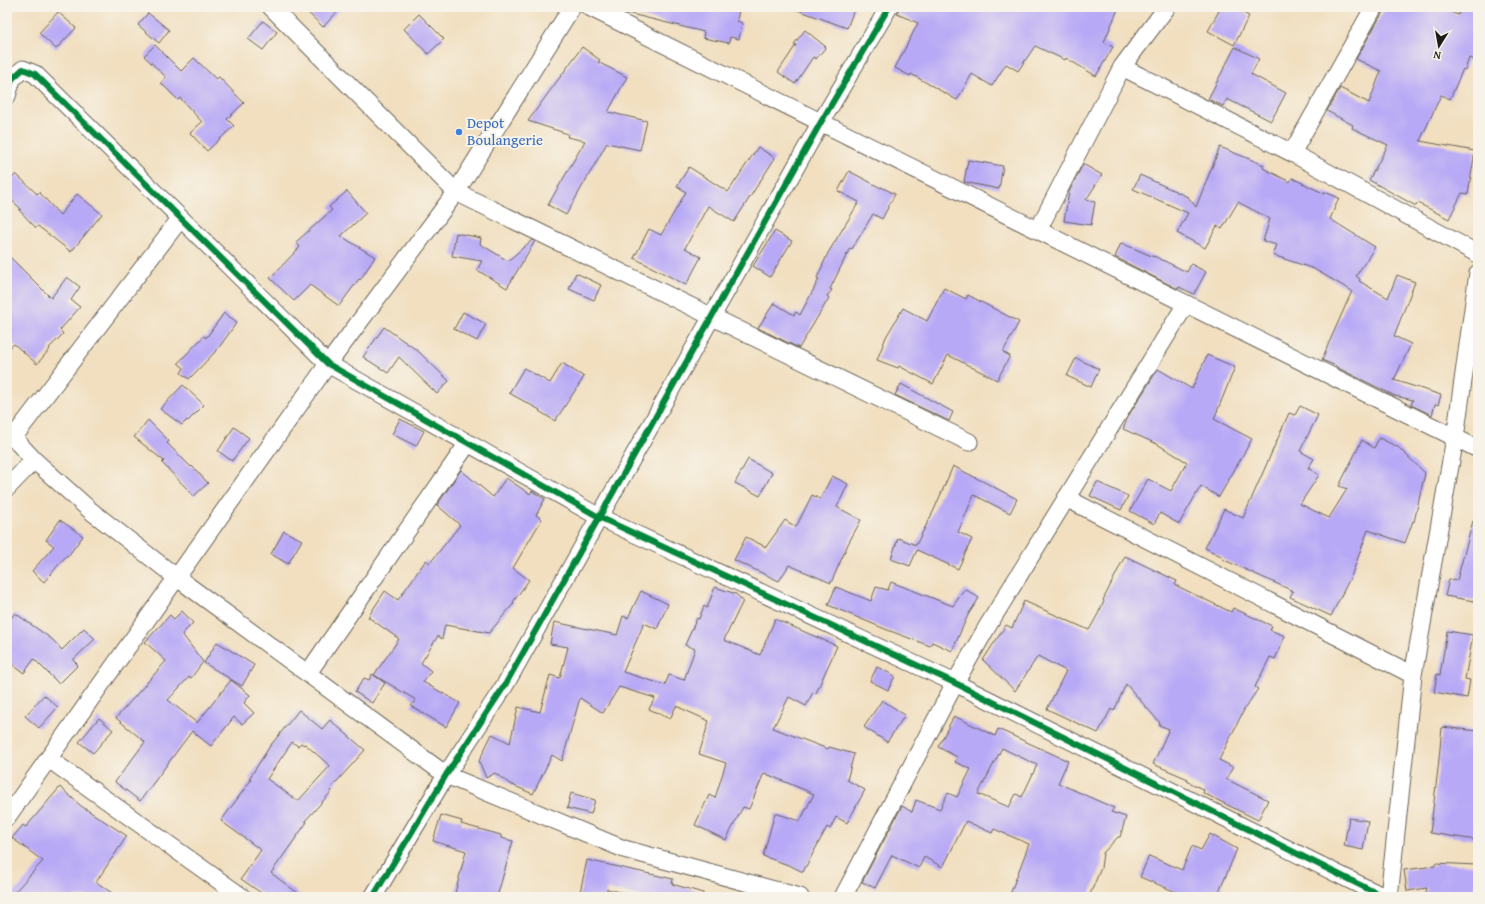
<svg xmlns="http://www.w3.org/2000/svg" width="1485" height="904" font-family="'Gentium Book Plus',serif">
<style>
.building{fill:#b8a9f6;fill-rule:evenodd}
.lines{fill:none;stroke-linecap:round;stroke-linejoin:round}
.street-casing{stroke:#676055;stroke-width:19}
.street{stroke:#fff;stroke-width:17}
.cycleway-casing{stroke:#f7f3e8;stroke-width:8}
.cycleway{stroke:#00873e;stroke-width:6}
.shop-dot{fill:#3f7fe0;stroke:#f7f3e8;stroke-width:1.5}
.labels{text-anchor:middle;stroke-width:4;stroke-linejoin:round;paint-order:stroke}
.shop-label{font-size:15px;fill:#366cbe;stroke:#f7f3e8;text-anchor:start}
</style>
<rect width="100%" height="100%" fill="#f7f3e8"/>
<filter id="ink" filterUnits="userSpaceOnUse"><feTurbulence type="fractalNoise" baseFrequency=".025" numOctaves="2"/><feDisplacementMap in="SourceGraphic" scale="8" xChannelSelector="R" yChannelSelector="G"/><feConvolveMatrix kernelMatrix="1 2 1 2 8 2 1 2 1" color-interpolation-filters="sRGB"/></filter>
<filter id="wash" filterUnits="userSpaceOnUse"><feTurbulence type="fractalNoise" baseFrequency=".012" numOctaves="4" result="noise"/><feDisplacementMap in="SourceGraphic" scale="16" xChannelSelector="R" yChannelSelector="G"/><feGaussianBlur stdDeviation="0.9" result="paint"/><feColorMatrix in="noise" values="0 0 0 0 0 0 0 0 0 0 0 0 0 0 0 0 0 1.4 0 .05"/><feComposite in="paint" operator="in"/></filter>
<g filter="url(#wash)">
<rect width="100%" height="100%" fill="#f1dfc0"/>
<g id="blocks">
<!-- building -->
<path class="building" d="M302 7H342L323 27Z
M628 7H731L739 9 737 21 742 23 739 39 730 37 729 43 703 38 704 32 627 13Z
M795 7H855L847 28 795 9Z
M899 7H946L957 12 960 7H1119L1104 42 1113 47 1096 76 1066 58 1065 60 1035 46 1018 71 1006 64 992 86 972 74 957 100 911 74 910 76 895 68 918 23 897 14Z
M1221 7H1232L1249 16 1234 45 1208 31Z
M1384 7H1438L1458 15 1460 7H1478V61L1469 58 1465 70 1463 69 1450 99 1441 95 1420 141 1475 151 1468 194 1462 193 1449 219 1418 203 1416 206 1369 180 1388 145 1352 128 1353 125 1327 111 1340 88 1369 103 1381 71 1356 59 1383 12Z
M58 12 76 28 56 49 39 33Z
M148 13 169 30 159 43 138 25Z
M419 14 444 39 428 54 404 29Z
M263 21 277 32 263 50 248 39Z
M805 30 826 47 816 59 813 57 795 84 778 72 796 45 794 44Z
M155 45 181 71 194 58 216 79 219 77 244 103 227 119 234 126 207 151 190 133 202 122 180 98 178 100 161 83 166 77 144 56Z
M582 47 600 60 598 62 627 77 608 112 647 121 640 150 607 143 566 215 548 205 585 141 567 137 568 134 528 121Z
M1235 47 1259 59 1251 74 1286 93 1271 121 1227 99 1223 106 1208 99Z
M758 147 775 158 734 222 708 206 685 248 701 257 686 285 634 258 649 229 661 235 686 192 677 186 689 167 728 192Z
M1220 147 1264 165 1263 168 1290 182 1292 178 1325 194V192L1339 198 1330 219 1375 247 1356 276 1360 279 1359 281 1388 298 1397 275 1415 282 1394 336 1411 344 1394 380 1441 395 1438 405 1435 404 1432 415 1411 405 1413 400 1395 396 1336 367V366L1322 360 1328 345 1352 291 1314 269 1273 255 1277 245 1263 241 1270 219 1238 202 1222 229 1217 226 1205 248 1177 233 1188 213 1133 189 1140 175 1188 197 1196 207Z
M968 160 1003 166 999 189 964 182Z
M1083 164 1102 175 1086 200 1095 202 1091 225 1064 221 1069 192Z
M849 171 881 188V187L895 194 882 219 873 214 852 249 850 248 830 289 832 290 827 296 829 298 799 348 758 328 774 303 794 315 796 312 800 315 819 279 817 278 828 253 859 202 838 191Z
M16 174 37 194 39 192 60 215 77 194 102 214 71 252 38 226 36 228 19 210 21 209 7 196V183Z
M347 191 366 213 341 236 375 257 360 280 359 279 339 306 310 285 294 301 270 278 300 247 296 242 332 210 329 207Z
M775 231 792 241 770 277 753 266Z
M456 233 481 238 480 244 508 261 532 240 535 241 507 288 477 270 482 261 452 256Z
M1121 243 1154 257V256L1187 272 1191 264 1206 272 1194 294 1179 287 1178 289 1115 257Z
M7 254 51 298 67 277 80 287 71 300 80 307 60 330 63 334 49 348 50 349 37 364 14 344 7 350Z
M576 273 601 285 594 300 569 289Z
M944 288 966 299 968 295 1019 322 1003 352 1010 356 997 380 948 355 933 384 899 366 898 368 877 360 886 337 903 308 927 321Z
M463 312 486 324 477 341 454 329Z
M224 313 237 322 218 349 189 379 181 373 184 368 178 363 204 336 206 338Z
M384 327 418 351 449 381 437 394 399 357 388 373 363 357Z
M1207 355 1235 367 1214 419 1252 439 1219 497 1201 486 1179 524 1160 513 1154 524 1130 511 1148 479 1171 491 1187 462 1157 444 1123 429 1129 415 1158 369 1192 389Z
M1076 358 1099 369 1091 387 1067 376Z
M562 363 584 377 555 421 539 411 540 410 509 393 524 368 550 383Z
M901 384 953 412 949 421 895 395Z
M183 385 204 405 188 421 187 420 182 425 160 409Z
M1300 406 1318 415 1300 451 1314 459 1308 468 1319 475 1300 504 1329 518 1347 489 1339 486 1362 440 1374 448 1379 438 1398 447 1425 473 1414 522 1413 521 1405 543 1368 530 1352 574 1331 616 1290 597 1293 591 1222 559 1223 557 1205 548 1224 509 1243 518 1289 413 1295 415Z
M400 419 424 431 416 446 392 434Z
M148 420 169 441 167 443 191 467 192 466 208 483 194 496 162 463 164 461 134 437Z
M234 427 249 438 232 461 218 451Z
M748 459 772 473 760 496 735 483Z
M953 466 1017 499 1010 513 974 495 958 532 972 539 958 569 917 550 910 566 891 559 898 538 916 545 934 510Z
M461 470 493 497 506 478 530 494 532 491 545 499 536 515 542 519 513 568 529 580 513 602 514 603 489 633 445 625 442 639 438 636 421 663 431 671 423 682 460 703 446 727 411 706 416 700 374 675 399 639 368 617 385 591 398 600 426 560 430 563 460 525 437 505Z
M832 476 848 484 837 507 861 520 848 544 831 583 789 565 779 581 734 560 746 537 766 547 785 520 796 527 812 495 820 499Z
M1097 482 1128 496 1121 510 1090 496Z
M60 520 83 536 68 556 67 555 44 582 32 571 54 546 46 540Z
M1473 521H1478V583L1474 601 1445 596 1449 579 1457 580Z
M284 531 302 540 288 564 271 554Z
M1125 556 1177 581 1175 585 1231 612 1233 608 1272 626 1270 630 1285 636 1275 659 1270 657 1255 687 1258 689 1245 708 1219 760 1233 767 1226 779 1268 800 1258 820 1203 793 1204 790 1187 781 1188 779 1153 764 1169 729 1159 725 1160 723 1126 684 1114 711 1111 709 1098 733 1047 709 1066 671 1038 656 1015 691 983 660 1006 625 1012 628 1024 601 1089 630 1098 614 1104 601 1103 600Z
M891 582 953 606 965 589 979 598 968 615 952 651 932 642 930 646 885 629 828 605 836 587 871 601 876 587 888 590Z
M715 587 736 594 743 601 724 640 760 655 775 619 837 646 816 693 813 692 806 706 789 697 773 728 828 749 829 747 854 754 847 780 865 790 847 823 836 817 830 829 827 827 803 872 791 866 763 856 775 813 800 821 814 794 764 773 749 809 743 807 726 840 695 825 709 795 715 798 726 763 699 754 709 721 676 706 670 719 649 709 655 698 619 687 603 713 580 698 562 761 552 755 533 794 510 784 495 773 486 778 479 761 492 734 510 743 518 707 540 712 550 675 560 678 568 647 550 644 554 622 617 635 623 616 628 618 641 591 668 604 657 629 644 623 623 672 665 685 669 675 684 680 695 649 685 645 697 618 699 619 704 606 707 608Z
M182 611 193 623 182 634 203 662 191 678 189 677 168 700 197 723 231 680 250 695 244 703 254 713 242 724 234 717 211 746 192 731 140 801 115 782 145 742 116 718 166 661 145 642 170 615 174 619Z
M15 613 53 640 62 650 84 628 95 639 73 660 78 665 59 684 34 659 24 673 7 661V623Z
M1447 631 1473 635 1465 679 1470 680 1467 698 1434 692 1437 674 1440 675Z
M217 642 254 665 242 686 204 663Z
M877 667 895 676 888 690 870 681Z
M372 674 385 683 372 703 355 692 364 678 369 680Z
M44 695 58 707 39 728 25 716Z
M882 700 905 715 887 742 864 727Z
M299 710 322 729 330 720 365 750 330 789 332 791 305 821 307 822 271 873 303 897H267L241 879 261 850 221 821 251 780 249 779 270 746ZM292 742 298 746 301 743 304 745 305 744 330 766 298 801 267 779Z
M954 716 995 736 998 729 1068 761 1058 783 1114 808 1111 812 1126 817 1120 837H1118L1103 853 1101 868 1089 897H1009L1029 844 994 829 992 833 966 821 943 867 924 857 919 868 892 855 875 888 862 882 902 806 912 812 916 800 940 809 948 793 957 797 971 769 955 762 957 757 938 747ZM1002 748 1037 765 1022 797 1016 794 1009 807 978 794Z
M99 718 113 730 93 753 79 742Z
M1442 727 1478 731V836L1477 835 1476 840 1430 833 1438 769Z
M60 787 81 806 127 836 96 882 118 897H10L43 861 12 838 23 825 26 827Z
M571 793 595 800 591 814 567 808Z
M441 815 462 821 461 824 501 835V838L513 841 497 897H454L466 851 433 841Z
M1349 818 1368 821 1363 850 1344 846Z
M1210 834 1237 849 1217 897H1174L1176 892 1140 877 1149 856 1182 870 1192 846 1201 850Z
M587 860 673 879 672 884 703 893V897H643L607 889 605 897H579Z
M1435 863 1476 865V869H1478L1475 897H1425L1427 888 1407 891 1404 870 1435 866Z"/>
</g>
</g>
<g filter="url(#ink)">
<use href="#blocks" fill-opacity="0" stroke="#676055" stroke-width="1"/>
<g class="lines">
<!-- street casing -->
<g class="street-casing">
<path id="street" d="M271 7 456 192 969 442
M589 7 1478 449
M1122 67 1292 153 1478 254
M7 96 12 79 23 69 35 74 328 364 599 517 955 683 1384 897
M1292 153 1374 7
M1038 230 1122 67 1167 7
M7 431 34 460
M13 438 180 219
M7 488 34 460 91 511 176 577 446 775 624 849 800 897
M1066 498 1413 675
M308 673 468 443
M49 759 242 897
M7 817 328 364 456 192 572 7
M373 897 446 775 505 685 821 122 889 7
M843 897 955 683 987 627 1186 304
M1389 897 1413 675 1455 438 1478 273"/>
</g>
<!-- street -->
<use href="#street" class="street"/>
<!-- cycleway casing -->
<g class="cycleway-casing">
<path id="cycleway" d="M7 96 12 79 23 69 35 74 328 364 599 517 955 683 1384 897
M373 897 446 775 505 685 821 122 889 7"/>
</g>
<!-- cycleway -->
<use href="#cycleway" class="cycleway"/>
</g>
</g>
<!-- markers -->
<circle class="shop-dot" cx="459" cy="132" r="4"/>
<g class="labels">
<!-- shop labels -->
<g class="shop-label">
<text x="467" y="128">Depot<tspan x="467" dy="17">Boulangerie</tspan></text>
</g>
</g>
<!-- margin -->
<rect width="1485" height="904" fill="none" stroke="#f7f3e8" stroke-width="24"/>
<!-- north arrow -->
<g transform="translate(1439 46) rotate(191)" stroke="#f7f3e8" stroke-width="3" paint-order="stroke">
<path d="M0-3L7 15L0 10L-7 15Z" fill="#1c1c1c"/>
<text y="-6" font-size="11" font-weight="bold" text-anchor="middle" fill="#1c1c1c">N</text>
</g>
</svg>
